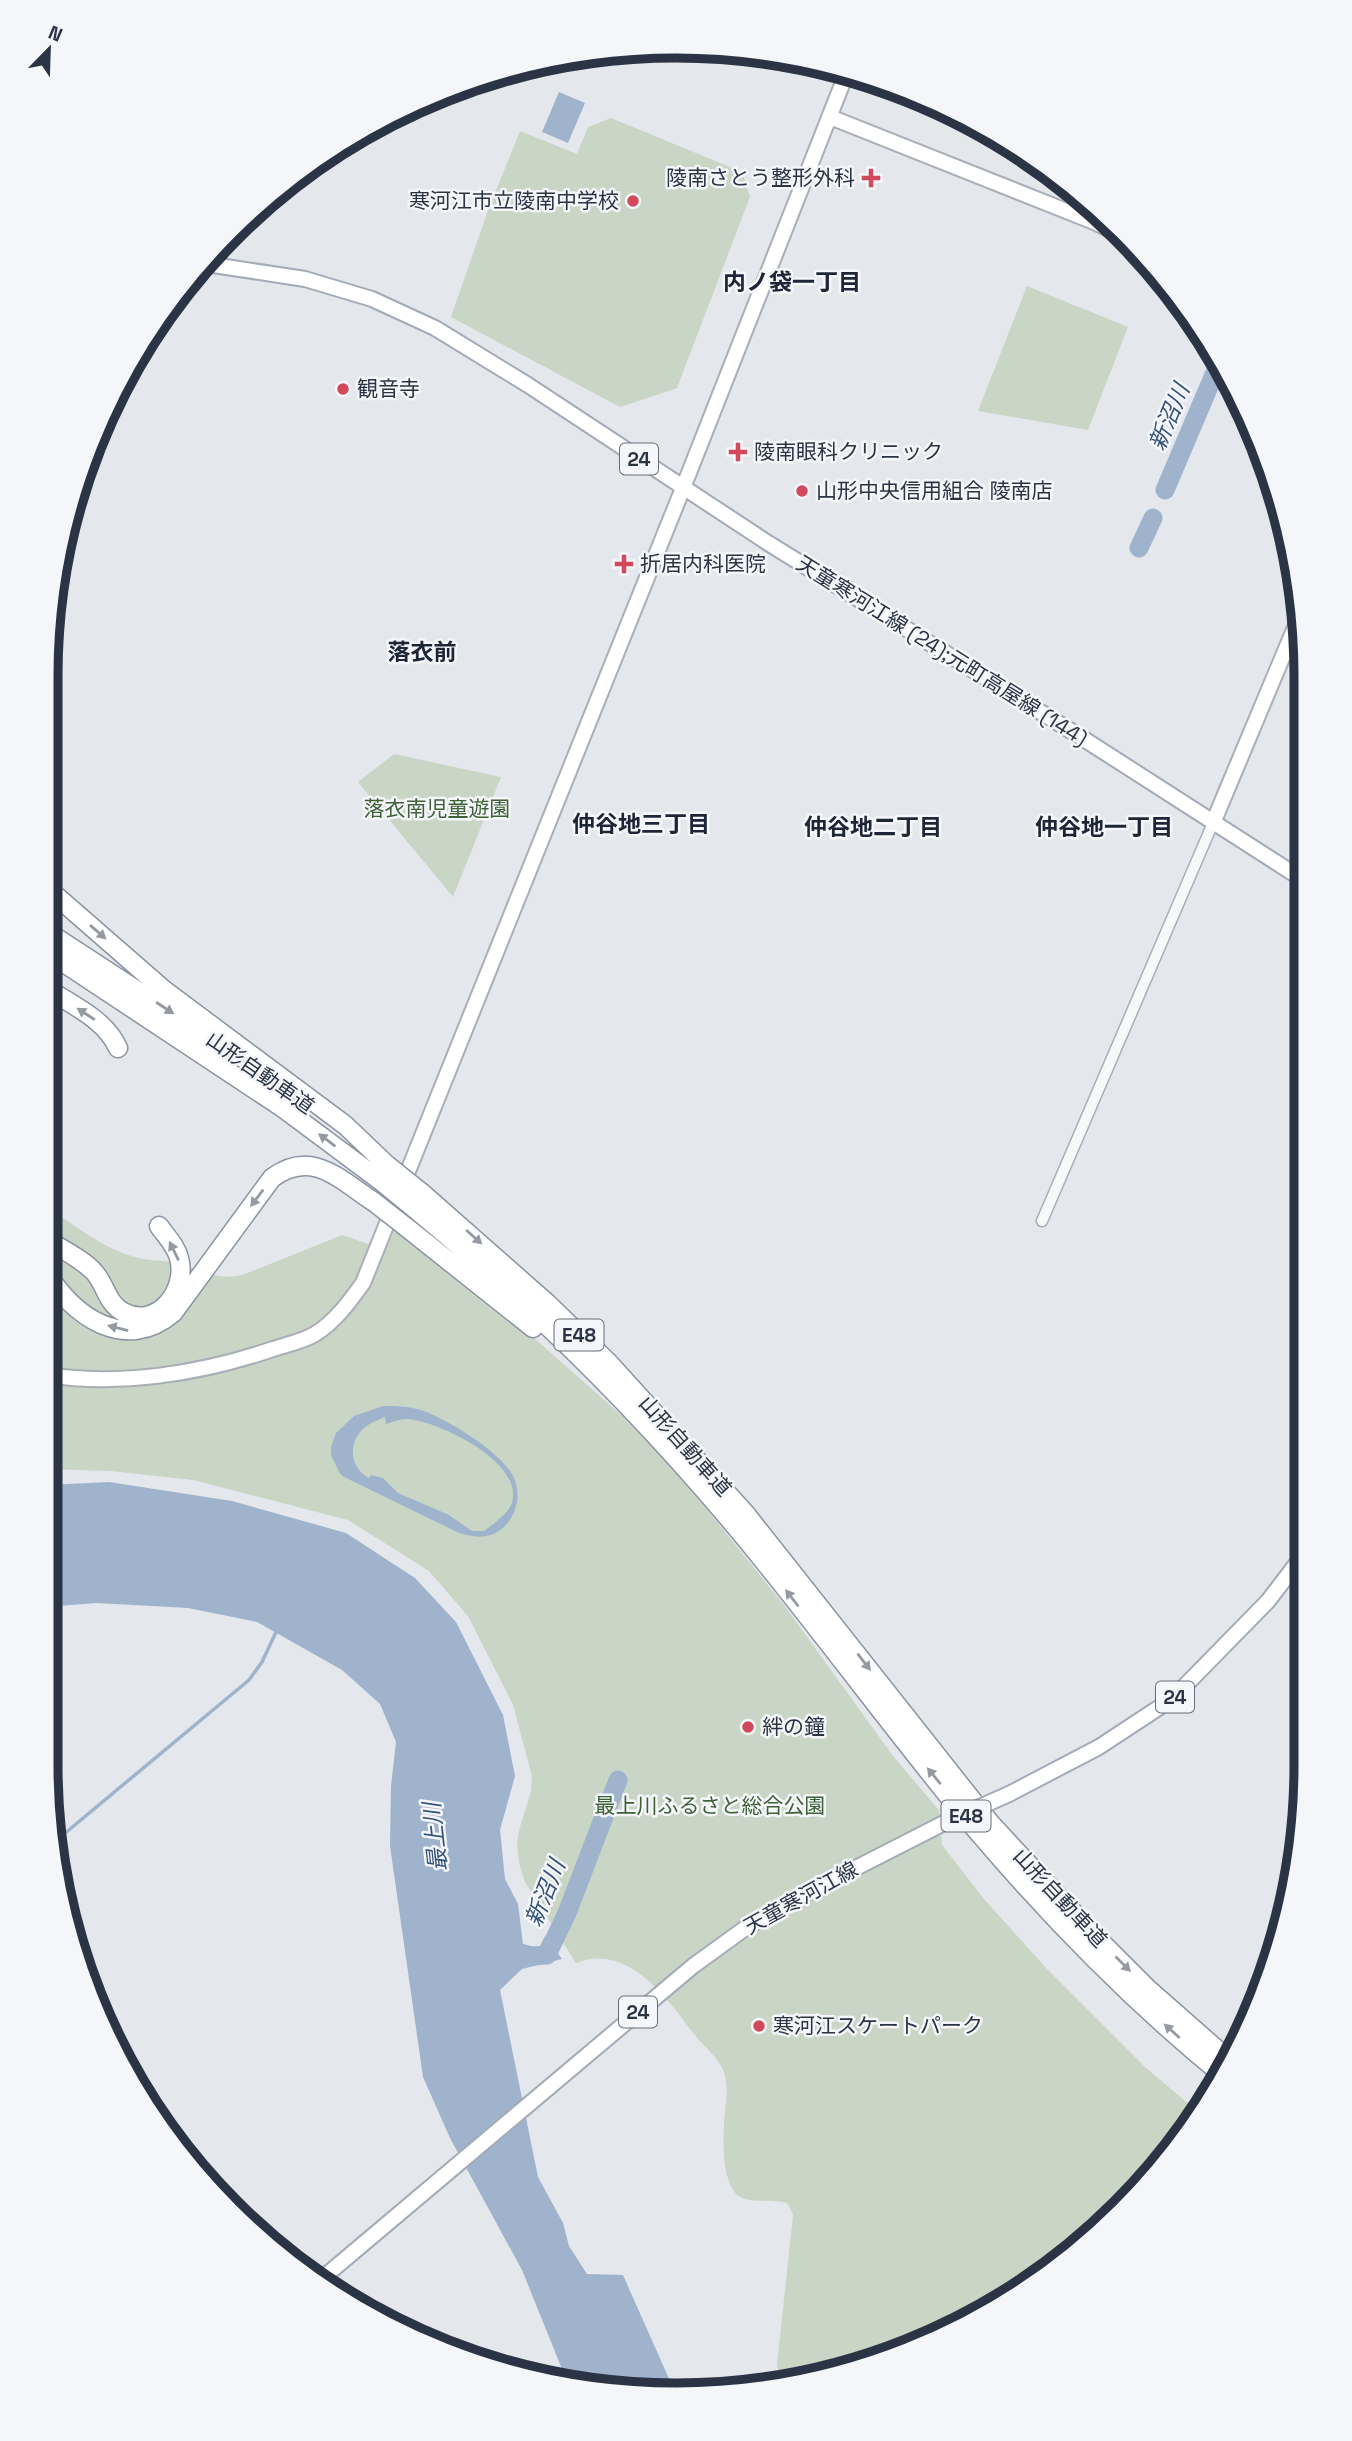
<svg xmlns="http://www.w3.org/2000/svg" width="1352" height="2441" font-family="'Space Grotesk','Noto Sans JP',sans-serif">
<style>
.green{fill:#c9d6c5}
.water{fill:#9fb4cc;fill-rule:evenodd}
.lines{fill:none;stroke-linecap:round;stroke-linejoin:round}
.stream{stroke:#9fb4cc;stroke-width:3.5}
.river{stroke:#9fb4cc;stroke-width:19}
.street-casing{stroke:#a9aeb7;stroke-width:13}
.secondary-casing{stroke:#a9aeb7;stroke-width:18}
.primary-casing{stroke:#a3abb8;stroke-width:18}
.highway-casing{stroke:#8b94a3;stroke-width:21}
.street{stroke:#f7f8fa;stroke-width:10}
.secondary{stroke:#fff;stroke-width:14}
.primary{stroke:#fff;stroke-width:14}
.highway{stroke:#fff;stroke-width:18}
.primary-bridge-casing{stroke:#a3abb8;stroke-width:18;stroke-linecap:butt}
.highway-bridge-casing{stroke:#8b94a3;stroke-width:21;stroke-linecap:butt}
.primary-bridge{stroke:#fff;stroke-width:14}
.highway-bridge{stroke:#fff;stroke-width:18}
.oneway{fill:#959aa2}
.poi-dot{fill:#d1495b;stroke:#f4f6f9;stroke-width:2.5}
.labels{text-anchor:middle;stroke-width:5;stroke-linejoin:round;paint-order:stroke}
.shield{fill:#f4f6f9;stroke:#676e7b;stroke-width:2}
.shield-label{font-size:19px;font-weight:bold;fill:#2b3445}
.poi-label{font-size:21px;fill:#2b3445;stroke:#f4f6f9;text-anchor:start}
.street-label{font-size:21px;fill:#2b3445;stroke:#f4f6f9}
.park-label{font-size:21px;fill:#3f6138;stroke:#f4f6f9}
.neighbourhood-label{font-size:23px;font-weight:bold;fill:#1d2536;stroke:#f4f6f9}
.water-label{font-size:23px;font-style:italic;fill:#34527a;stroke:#f4f6f9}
.rim{fill:none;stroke:#2b3445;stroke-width:9}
</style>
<rect width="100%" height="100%" fill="#e4e7ec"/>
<!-- green -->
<path class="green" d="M611 118 742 172 750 197 677 388 620 407 451 317 487 213 520 131 577 154 588 127Z
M1027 286 1128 327 1088 430 978 411Z
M394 754 501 777 453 897 358 782Z
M46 1207C74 1224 103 1249 135 1257 147 1261 160 1260 172 1262 198 1267 218 1283 245 1274L342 1235 386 1250 395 1229 490 1299 620 1414 670 1464 784 1605 893 1756 939 1810 942 1845 984 1899 1047 1969 1146 2068 1197 2111 1091 2239 917 2348 780 2379 777 2365 793 2215 788 2204C774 2197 743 2207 733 2190 723 2174 723 2145 724 2127 724 2110 730 2090 724 2073 721 2061 706 2048 698 2039 670 2003 630 1941 576 1963L525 1882 519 1863 517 1842 520 1827 531 1791 532 1776 513 1705 468 1616 429 1571 348 1520 193 1480 110 1471 46 1469Z"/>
<!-- water -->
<path class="water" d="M559 92 585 103 568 143 542 132Z
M383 1406C396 1406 408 1406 421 1410 447 1419 500 1451 513 1476 525 1498 512 1532 486 1536 476 1538 468 1535 459 1533L342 1476 339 1472 331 1455V1447L336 1433 354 1416ZM385 1417 386 1424C392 1422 401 1419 407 1419 439 1421 528 1464 511 1505 507 1514 492 1525 484 1531H472L449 1515 398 1493 383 1478 371 1475 369 1478C349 1468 348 1442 364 1428 370 1423 378 1420 385 1417Z
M109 1482 232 1501 346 1533 415 1578 456 1622 503 1715 515 1776 500 1830 505 1879 518 1904 523 1944 539 1948 545 1936 562 1959 522 1969 500 1990 538 2177 563 2223 569 2246 587 2274 623 2275 674 2390 566 2379 522 2270 450 2138 423 2077 390 1846 391 1786 396 1742 380 1704 342 1670 257 1622 188 1608 96 1603 46 1607V1485Z"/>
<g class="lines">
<!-- stream -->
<path class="stream" d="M58 1839 249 1680 262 1662 277 1630"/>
<!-- river -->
<path class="river" d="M1165 490 1219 363
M1139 548 1153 518
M532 1956 547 1955 567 1913 618 1780"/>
<!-- street casing -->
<g class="street-casing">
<path id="street" d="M1042 1221 1213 823"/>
</g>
<!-- secondary casing -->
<g class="secondary-casing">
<path id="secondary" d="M830 117 1094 222 1129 239
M1213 823 1301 613
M46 1375C120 1386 199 1374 270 1350 284 1345 302 1342 315 1334 335 1322 350 1301 363 1283L683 488 847 72"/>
</g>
<!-- primary casing -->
<g class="primary-casing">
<path id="primary" d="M200 263 305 279 372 299 435 328 528 385 768 543 1076 734 1302 879
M1009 1794 1099 1747 1172 1699 1268 1601 1304 1554
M318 2282 693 1966 744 1929 801 1896 944 1823"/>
</g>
<!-- highway casing -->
<g class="highway-casing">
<path id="highway" d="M47 888 164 990 345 1125 387 1165
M46 931 225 1048
M46 951 283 1108 381 1181
M46 988C72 1005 105 1019 118 1048
M422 1193 548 1304 609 1363 745 1513 991 1824 1098 1939 1148 1989 1230 2061
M414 1208C543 1314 662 1434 767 1565 838 1653 905 1745 978 1832 1053 1920 1134 2003 1224 2076
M406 1227 533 1328
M46 1239C61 1249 83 1259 95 1273 106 1286 107 1303 123 1312 157 1330 188 1290 179 1258 176 1246 166 1236 159 1226
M46 1271C72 1317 126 1353 173 1313L272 1178C312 1148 340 1180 374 1202"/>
</g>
<!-- street -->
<use href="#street" class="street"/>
<!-- secondary -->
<use href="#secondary" class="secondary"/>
<!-- primary -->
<use href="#primary" class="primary"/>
<!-- highway -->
<use href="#highway" class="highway"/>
<!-- primary-bridge casing -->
<g class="primary-bridge-casing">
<path id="primary-bridge" d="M944 1823 1009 1794"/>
</g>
<!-- highway-bridge casing -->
<g class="highway-bridge-casing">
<path id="highway-bridge" d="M387 1165 422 1193
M381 1181 414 1208
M374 1202 406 1227"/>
</g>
<!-- primary-bridge -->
<use href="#primary-bridge" class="primary-bridge"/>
<!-- highway-bridge -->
<use href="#highway-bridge" class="highway-bridge"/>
</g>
<!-- one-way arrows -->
<defs><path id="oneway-solid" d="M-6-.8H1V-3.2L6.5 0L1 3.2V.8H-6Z" transform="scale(1.75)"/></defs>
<g class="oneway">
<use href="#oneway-solid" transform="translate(98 932) rotate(41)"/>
<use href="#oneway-solid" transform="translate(165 1008) rotate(33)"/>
<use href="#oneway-solid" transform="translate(86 1014) rotate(-147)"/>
<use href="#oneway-solid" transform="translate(327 1140) rotate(-143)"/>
<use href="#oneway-solid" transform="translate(257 1198) rotate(127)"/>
<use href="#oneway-solid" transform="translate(474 1237) rotate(42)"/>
<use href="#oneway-solid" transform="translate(174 1251) rotate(-116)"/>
<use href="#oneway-solid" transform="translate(118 1328) rotate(-166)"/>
<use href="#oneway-solid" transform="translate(792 1598) rotate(-128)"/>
<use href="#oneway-solid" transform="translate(864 1662) rotate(52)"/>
<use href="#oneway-solid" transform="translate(934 1776) rotate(-129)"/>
<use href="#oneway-solid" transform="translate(1123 1964) rotate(45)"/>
<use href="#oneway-solid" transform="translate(1172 2031) rotate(-138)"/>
</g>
<!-- markers -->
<g class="poi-dot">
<path d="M867.5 167.5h7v7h7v7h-7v7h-7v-7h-7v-7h7z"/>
<circle cx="633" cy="201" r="7"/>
<circle cx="343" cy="389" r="7"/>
<path d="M734.5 441.5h7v7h7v7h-7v7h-7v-7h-7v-7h7z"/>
<circle cx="802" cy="491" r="7"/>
<path d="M620.5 553.5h7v7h7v7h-7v7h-7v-7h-7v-7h7z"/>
<circle cx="748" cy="1727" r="7"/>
<circle cx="759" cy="2026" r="7"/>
</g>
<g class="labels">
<!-- shield labels -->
<g class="shield">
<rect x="620" y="443.5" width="38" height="31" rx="5"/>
<rect x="554.5" y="1319.5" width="49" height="31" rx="5"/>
<rect x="1156" y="1681.5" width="38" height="31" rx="5"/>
<rect x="941.5" y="1800.5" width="49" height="31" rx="5"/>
<rect x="619" y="1996.5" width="38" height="31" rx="5"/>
</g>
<g class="shield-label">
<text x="639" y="466">24</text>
<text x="579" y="1342">E48</text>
<text x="1175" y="1704">24</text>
<text x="966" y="1823">E48</text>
<text x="638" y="2019">24</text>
</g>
<!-- poi labels -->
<g class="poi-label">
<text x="855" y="185" text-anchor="end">陵南さとう整形外科</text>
<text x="619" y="208" text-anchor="end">寒河江市立陵南中学校</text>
<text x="357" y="396">観音寺</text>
<text x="754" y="459">陵南眼科クリニック</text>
<text x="816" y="498">山形中央信用組合 陵南店</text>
<text x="640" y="571">折居内科医院</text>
<text x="762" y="1734">絆の鐘</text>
<text x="773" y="2033">寒河江スケートパーク</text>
</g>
<!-- street labels -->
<g class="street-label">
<text transform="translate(942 651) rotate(32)" y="7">天童寒河江線 (24);元町高屋線 (144)</text>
<text transform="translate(260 1073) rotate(35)" y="7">山形自動車道</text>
<text transform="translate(685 1446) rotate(48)" y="7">山形自動車道</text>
<text transform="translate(801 1898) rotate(-29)" y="7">天童寒河江線</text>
<text transform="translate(1060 1898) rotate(47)" y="7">山形自動車道</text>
</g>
<!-- park labels -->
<g class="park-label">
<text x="437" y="816">落衣南児童遊園</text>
<text x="710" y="1813">最上川ふるさと総合公園</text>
</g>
<!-- neighbourhood labels -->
<g class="neighbourhood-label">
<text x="792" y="290">内ノ袋一丁目</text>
<text x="422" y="660">落衣前</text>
<text x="641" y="832">仲谷地三丁目</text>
<text x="873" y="835">仲谷地二丁目</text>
<text x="1104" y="835">仲谷地一丁目</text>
</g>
<!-- water labels -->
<g class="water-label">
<text transform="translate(1169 417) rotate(-67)" y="8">新沼川</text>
<text transform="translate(435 1837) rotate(-96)" y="8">最上川</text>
<text transform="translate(545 1893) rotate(-68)" y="8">新沼川</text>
</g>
</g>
<!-- crop -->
<path d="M0 0H1352V2441H0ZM676 58H676A618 618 0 0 1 1294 676V1765A618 618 0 0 1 676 2383H676A618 618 0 0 1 58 1765V676A618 618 0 0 1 676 58Z" fill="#f4f6f9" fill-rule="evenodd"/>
<path class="rim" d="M676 58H676A618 618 0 0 1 1294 676V1765A618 618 0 0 1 676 2383H676A618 618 0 0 1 58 1765V676A618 618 0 0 1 676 58Z"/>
<!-- north arrow -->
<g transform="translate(49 49) rotate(23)" stroke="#f4f6f9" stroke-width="5" paint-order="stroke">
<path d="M0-5L12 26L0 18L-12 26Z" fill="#2b3445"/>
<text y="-10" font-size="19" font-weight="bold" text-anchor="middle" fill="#2b3445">N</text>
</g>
</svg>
